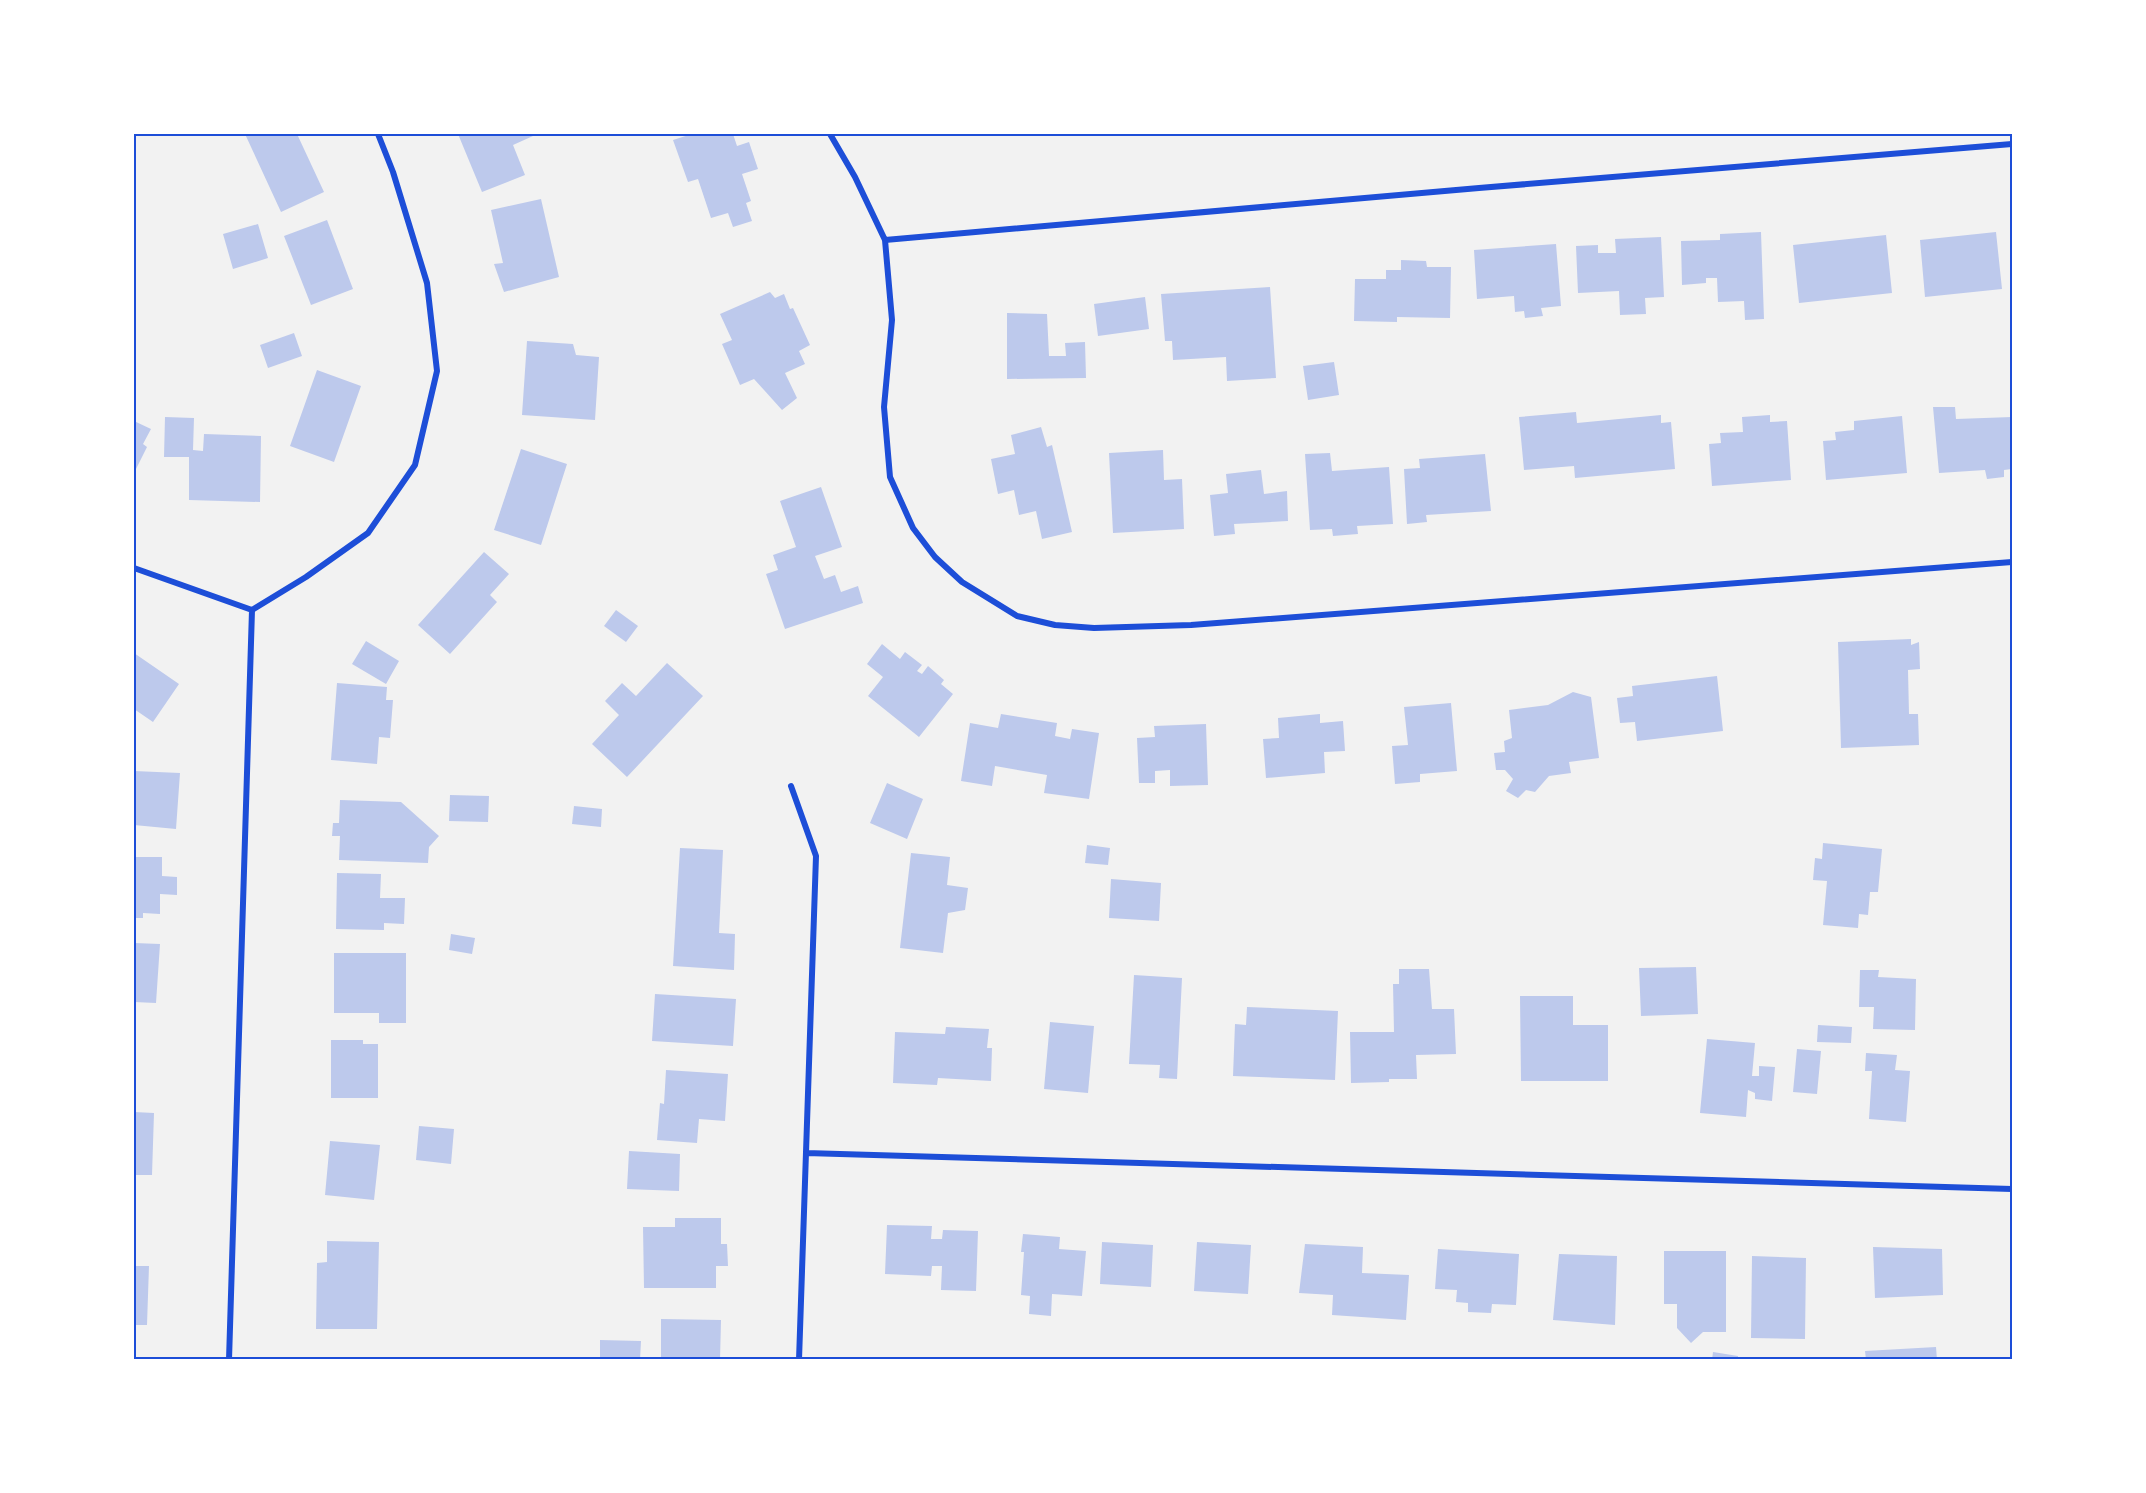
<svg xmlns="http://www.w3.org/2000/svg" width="2146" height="1493" font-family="'Sofia Sans Condensed',sans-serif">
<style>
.building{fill:#bdc9ec}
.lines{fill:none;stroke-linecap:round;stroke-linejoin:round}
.minor{stroke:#1d4ed8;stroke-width:6}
.neatline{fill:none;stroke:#1d4ed8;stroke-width:2}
</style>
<rect width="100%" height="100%" fill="#f2f2f2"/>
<!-- building -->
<path class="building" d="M245 134H297L324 192 281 212Z
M458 134H532L533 136 513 145 525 175 482 192Z
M692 134H733L737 146 749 142 758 169 742 174 751 201 746 203 752 221 733 227 728 213 711 218 698 179 688 182 673 140Z
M541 199 559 277 504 292 494 264 503 263 491 210Z
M327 220 353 289 311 305 284 236Z
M258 224 268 258 233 269 223 234Z
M1761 232 1764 319 1745 320 1744 301 1718 302 1717 278H1706V283L1682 285 1681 241 1720 240V234Z
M1996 232 2002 289 1925 297 1920 240Z
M1886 235 1892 293 1799 303 1793 245Z
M1661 237 1664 297 1645 298 1646 314 1620 315 1619 291 1578 293 1576 246 1598 245V253H1616L1615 239Z
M1556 244 1561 306 1541 308 1543 316 1525 318 1524 311 1515 312 1514 296 1477 299 1474 250Z
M1401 260 1426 261 1427 267H1451L1450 318 1397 317V322L1354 321 1355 279H1386V270H1401Z
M1270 287 1276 378 1227 381 1226 357 1173 360 1172 341H1165L1161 294Z
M770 292 775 298 784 294 790 309 793 308 810 345 799 351 805 364 785 373 797 398 782 410 754 379 740 385 722 344 732 340 720 314Z
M1145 297 1149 329 1098 336 1094 304Z
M1007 313 1047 314 1049 356H1066L1065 343 1085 342 1086 378 1007 379Z
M294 333 302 356 268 368 260 345Z
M527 341 573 344 576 355 599 357 595 420 522 415Z
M1334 362 1339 395 1308 400 1303 366Z
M317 370 361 386 334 462 290 446Z
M1933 407H1955L1956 419 2012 417V469L2004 470V477L1987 479 1985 470 1939 473Z
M1576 412 1577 423 1661 415V423L1671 422 1675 469 1575 478 1574 466 1524 470 1519 417Z
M1770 415V422L1787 421 1791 480 1712 486 1709 444 1721 443 1720 433 1743 432 1742 417Z
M1902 416 1907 473 1826 480 1823 441 1836 440 1835 432 1854 430V421Z
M165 417 194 418 193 450 203 451 204 434 261 436 260 502 189 500V457H164Z
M134 421 151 429 143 444 147 447 134 473Z
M1041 427 1047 447 1052 445 1072 532 1042 539 1036 511 1019 515 1014 490 998 494 991 459 1015 454 1011 435Z
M521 449 567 464 541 545 494 530Z
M1163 450 1164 480 1182 479 1184 529 1113 533 1109 453Z
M1330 453 1332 471 1389 467 1393 524 1357 526 1358 534 1333 536 1332 529 1310 530 1305 454Z
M1485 454 1491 511 1426 515 1427 522 1407 524 1404 469 1420 468 1419 459Z
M1261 470 1264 494 1287 491 1288 521 1234 524 1235 534 1214 536 1210 495 1228 493 1226 474Z
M821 487 842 547 815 556 824 579 835 575 841 592 858 586 863 603 785 629 766 574 778 570 773 555 796 547 780 501Z
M484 552 509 574 490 595 497 602 450 654 418 625Z
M616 610 638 626 626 642 604 626Z
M1911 639V645L1919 642 1920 669 1908 670 1909 714H1918L1919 745 1841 748 1838 642Z
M366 641 399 661 386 684 352 664Z
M882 644 900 659 905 652 922 665 917 671 922 674 928 666 944 680 941 684 953 694 919 737 868 696 883 677 867 664Z
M134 653 179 684 153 722 134 709Z
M667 663 703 696 627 777 592 744 619 715 605 701 622 683 636 696Z
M1717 676 1723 731 1637 741 1635 722 1620 723 1617 698 1633 696 1632 686Z
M337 683 387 687 386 700H393L390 738 379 737 377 764 331 760Z
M1573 692 1591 697 1599 758 1569 762 1571 773 1549 776 1535 792 1526 790 1518 798 1506 791 1513 779 1505 770H1496L1494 753 1505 752 1504 741 1512 738 1509 710 1548 705Z
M1451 703 1457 771 1420 774V782L1395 784 1392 746 1408 745 1404 707Z
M1001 714 1057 723 1055 736 1070 739 1072 729 1099 733 1089 799 1044 793 1047 775 995 766 992 786 961 781 970 723 998 728Z
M1320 714V723L1343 721 1345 751 1324 752 1325 773 1266 778 1263 739 1279 738 1278 718Z
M1206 724 1208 785 1170 786V770L1155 771V783H1139L1137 738 1155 737 1154 726Z
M134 771 180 773 176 829 134 825Z
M887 783 923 799 907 839 870 823Z
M450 795 489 796 488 822 449 821Z
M340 800 401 802 439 836 429 847 428 863 339 860 340 836H332L333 823H339Z
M574 806 602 809 601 827 572 824Z
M1823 843 1882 849 1878 892H1870L1868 915 1859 914 1858 928 1823 925 1827 881 1813 880 1815 858 1822 859Z
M1087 845 1110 848 1108 865 1085 863Z
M680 848 723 850 719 933 735 934 734 970 673 966Z
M911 853 950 857 947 885 968 888 965 910 948 913 943 953 900 948Z
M134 857H162V876L177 877V895L160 894V914L143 913V918H134Z
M337 873 381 874 380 898H405L404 924 384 923V930L336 929Z
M1111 879 1161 883 1159 921 1109 918Z
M451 934 475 938 472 954 449 950Z
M134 943 160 944 156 1003 134 1002Z
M334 953H406V1023H379V1013H334Z
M1696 967 1698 1014 1641 1016 1639 968Z
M1399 969H1429L1432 1009H1454L1456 1054 1416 1055 1417 1079H1389V1082L1351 1083 1350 1032H1394L1393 984H1399Z
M1860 970H1879L1878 977 1916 979 1915 1030 1873 1029 1874 1007H1859Z
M1134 975 1182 978 1177 1079 1159 1078 1160 1065 1129 1064Z
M655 994 736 999 733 1046 652 1041Z
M1520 996H1573V1025H1608V1081H1521Z
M1247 1007 1338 1011 1335 1080 1233 1076 1235 1024 1246 1025Z
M1050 1022 1094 1026 1088 1093 1044 1089Z
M1818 1025 1852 1027 1851 1043 1817 1042Z
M946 1027 989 1029 987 1048H992L991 1081 938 1078 937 1085 893 1083 895 1032 945 1034Z
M1707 1039 1755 1043 1752 1076H1759V1066L1775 1067 1772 1101 1755 1099V1093L1748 1090 1746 1117 1700 1113Z
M331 1040H363V1044H378V1098H331Z
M1797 1049 1821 1051 1817 1094 1793 1092Z
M1866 1053 1897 1055 1895 1070 1910 1071 1906 1122 1869 1119 1872 1071H1865Z
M666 1070 728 1074 725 1121 699 1119 697 1143 657 1140 660 1103 664 1104Z
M134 1112 154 1113 152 1175H134Z
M419 1126 454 1129 451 1164 416 1160Z
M330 1141 380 1145 374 1200 325 1195Z
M629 1151 680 1154 679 1191 627 1189Z
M675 1218H721V1244H727L728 1266H716V1288H644L643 1227H675Z
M887 1225 932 1226 931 1239H942L943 1230 978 1231 976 1291 941 1290 942 1266H932L931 1276 885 1274Z
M1023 1234 1060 1237 1059 1249 1086 1251 1082 1296 1052 1294 1051 1316 1029 1314 1030 1296 1021 1295 1024 1252H1021Z
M327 1241 379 1242 377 1329H316L317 1263 327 1262Z
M1102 1242 1153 1245 1151 1287 1100 1284Z
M1197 1242 1251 1245 1248 1294 1194 1291Z
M1305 1244 1363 1247 1362 1273 1409 1275 1406 1320 1332 1315 1333 1295 1299 1293Z
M1873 1247 1942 1249 1943 1295 1875 1298Z
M1438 1249 1519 1254 1516 1305 1492 1304 1491 1313 1468 1312V1303L1456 1302 1457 1290 1435 1289Z
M1664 1251H1726V1332H1703L1691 1343 1677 1328V1304H1664Z
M1559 1254 1617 1256 1615 1325 1553 1320Z
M1752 1256 1806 1258 1805 1339 1751 1338Z
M134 1266H149L147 1325H134Z
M661 1319 721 1320 720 1360H661Z
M600 1340 641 1341 640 1360H600Z
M1936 1347 1937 1360H1866L1865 1351Z
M1713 1352 1738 1356V1360H1712Z"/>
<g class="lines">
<!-- minor -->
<path class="minor" d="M830 134 855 177 885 240 892 320 884 407 890 477 913 528 935 557 962 582 1017 616 1055 625 1094 628 1191 625 2012 562
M885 240 1479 188 2012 144
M134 568 252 610
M252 610 306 577 368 533 415 465 437 371 427 283 393 172 378 134
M791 786 816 856 799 1360
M806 1153 2012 1189
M229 1360 252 610"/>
</g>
<!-- border -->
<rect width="2146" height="1493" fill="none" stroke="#ffffff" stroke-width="270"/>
<rect x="135" y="135" width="1876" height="1223" class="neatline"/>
</svg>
